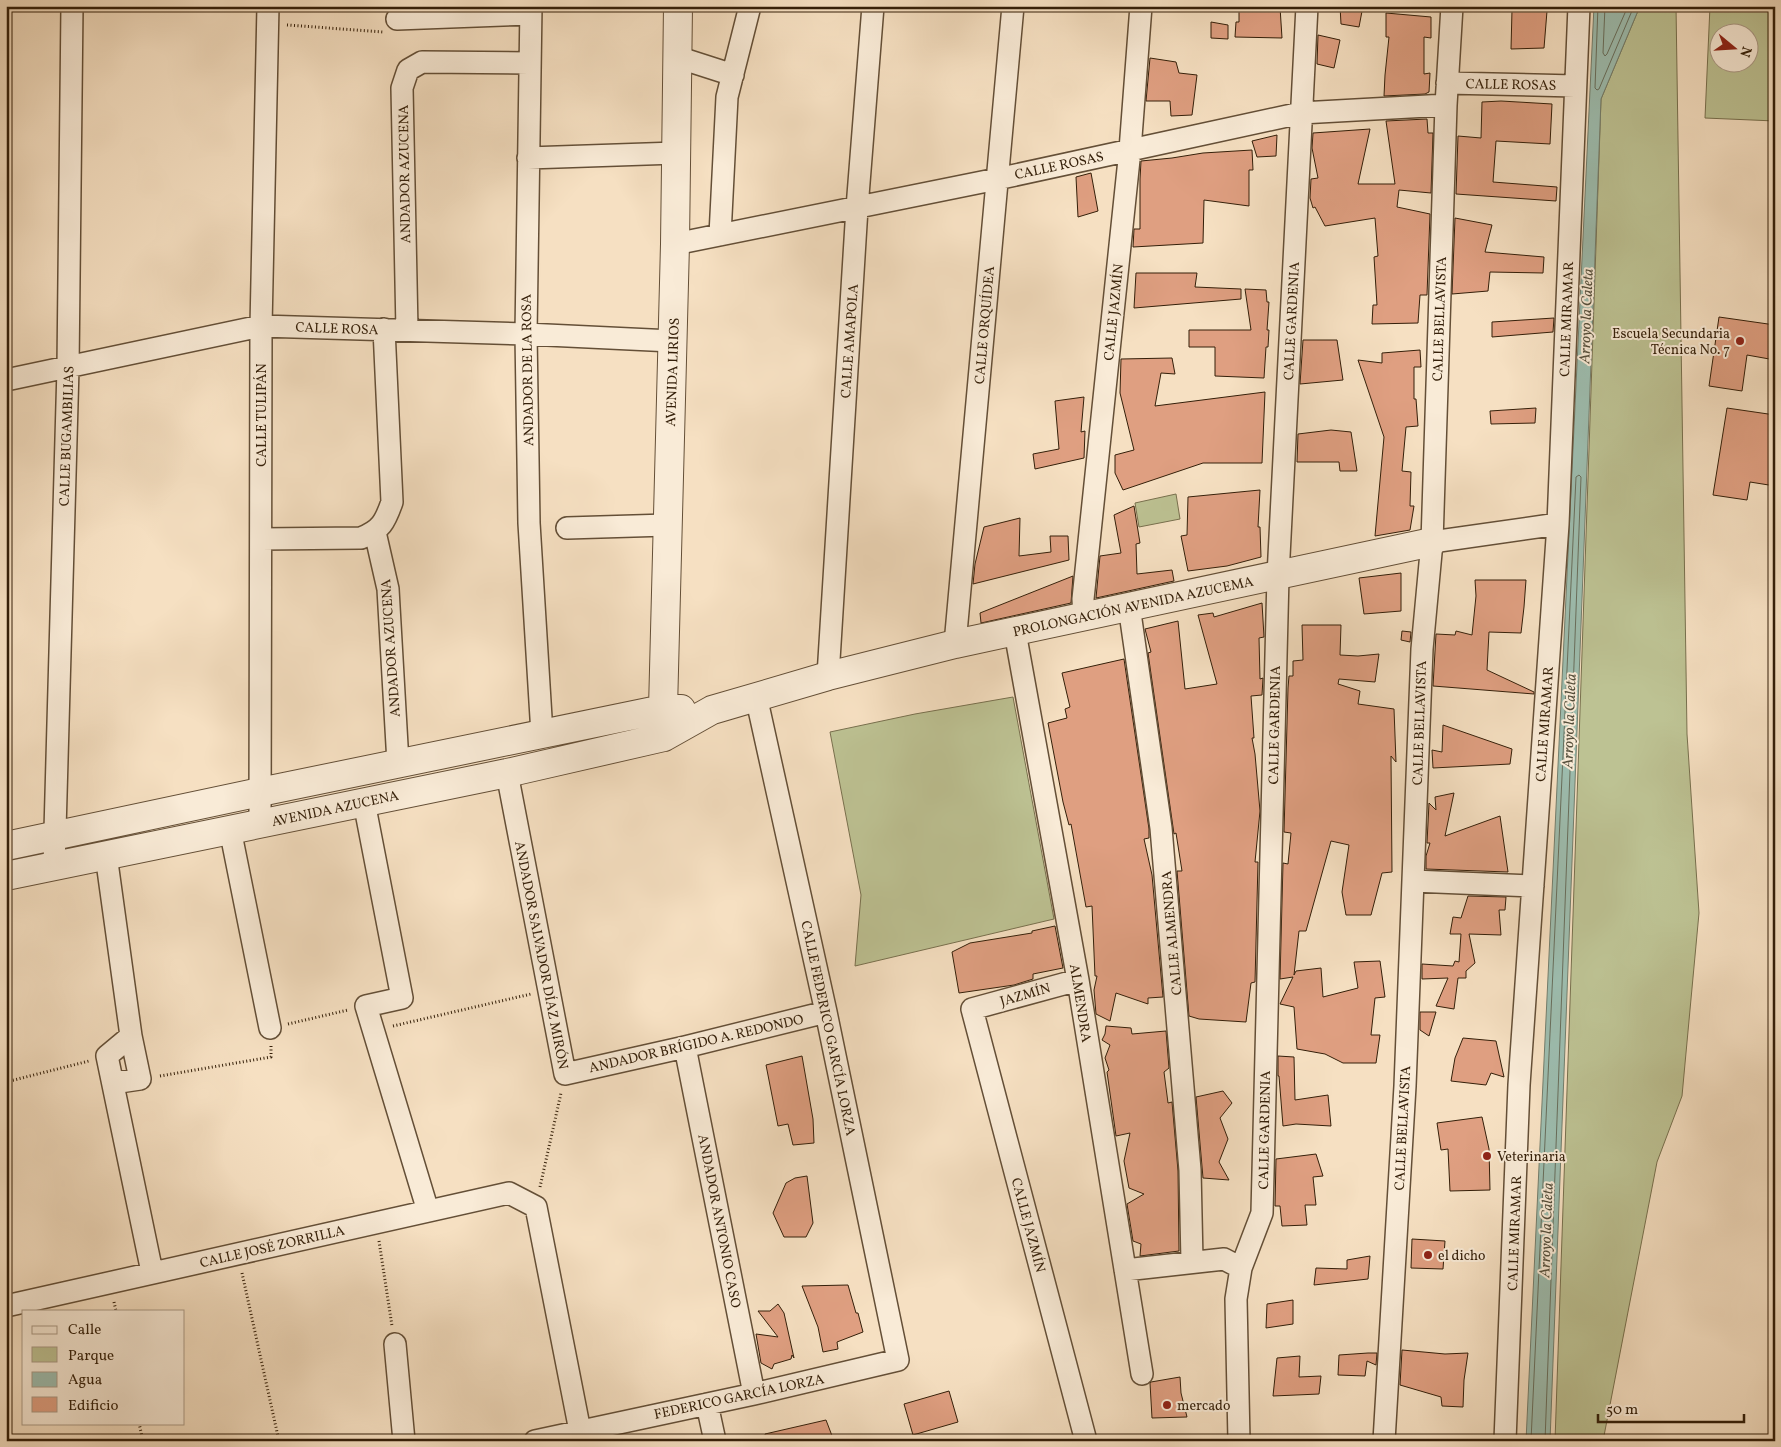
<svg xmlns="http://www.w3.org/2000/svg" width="1781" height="1447" font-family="Vollkorn,serif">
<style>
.green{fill:#bdc293;stroke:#78704e;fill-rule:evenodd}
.water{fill:#9dbdaf;stroke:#737e6d}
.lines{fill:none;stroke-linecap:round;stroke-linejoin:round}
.shore{stroke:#686e5c;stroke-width:1}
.building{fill:#df9f81;stroke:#341f09}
.minor-casing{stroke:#644f37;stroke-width:24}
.tertiary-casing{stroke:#644f37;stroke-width:30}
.path{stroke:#341f09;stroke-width:3;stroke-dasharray:1 2.5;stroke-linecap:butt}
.minor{stroke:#f9ebd7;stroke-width:21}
.tertiary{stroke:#f9ebd7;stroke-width:28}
.poi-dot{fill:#8f2418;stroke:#f9ebd7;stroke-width:2}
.labels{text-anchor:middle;stroke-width:4;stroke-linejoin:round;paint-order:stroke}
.street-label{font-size:14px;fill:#341f09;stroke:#f9ebd7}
.poi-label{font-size:14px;fill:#341f09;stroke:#f9ebd7;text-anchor:start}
.water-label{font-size:15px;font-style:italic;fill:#544e3b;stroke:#f9ebd7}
</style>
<rect width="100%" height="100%" fill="#f6e0c2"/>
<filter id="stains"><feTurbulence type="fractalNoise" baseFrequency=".004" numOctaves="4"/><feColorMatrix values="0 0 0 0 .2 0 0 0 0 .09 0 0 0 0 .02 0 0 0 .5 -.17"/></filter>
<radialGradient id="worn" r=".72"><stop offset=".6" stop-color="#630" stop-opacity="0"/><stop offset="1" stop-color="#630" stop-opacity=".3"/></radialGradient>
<!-- green -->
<path class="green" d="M1640 6H1676L1687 734 1699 913 1682 1096 1657 1162 1603 1441H1555L1601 99Z
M1710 6H1775V121L1705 118ZM1718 32H1748V62H1718Z
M1176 494 1180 519 1139 527 1135 503Z
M1013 697 1054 919 855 966 861 895 830 732 915 714Z"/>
<!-- water -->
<path class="water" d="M1594 6H1640L1601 99 1550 1441H1526Z"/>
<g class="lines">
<!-- shore -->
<path class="shore" d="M1598 6 1595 88 1597 90 1599 89 1634 6
M1605 6 1603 53 1605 56 1607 54 1628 6
M1531 1441 1576 477 1579 475 1581 477 1545 1441"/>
</g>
<!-- building -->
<path class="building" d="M1239 6 1280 7 1282 38 1235 37 1236 22H1239Z
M1340 6H1363L1359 27 1341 24Z
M1512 10 1547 11 1544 48 1511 49Z
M1386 13 1431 17V38L1424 37V74L1430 73 1429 92 1425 94 1384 96 1385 75 1389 37H1386Z
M1211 22 1228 25V39L1211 38Z
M1318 35 1340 40 1334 68 1317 64Z
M1150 58 1176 62 1179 73 1197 75 1192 115 1171 116 1170 101H1146Z
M1501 101 1552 104 1550 144 1496 141 1493 182 1557 187 1556 201 1456 194 1458 136 1481 138 1482 102Z
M1427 119 1428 133H1433L1431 193 1399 190 1397 207 1430 214 1427 295H1420L1418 323 1372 324 1373 305H1377L1374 257 1378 256 1375 218 1325 226 1315 207 1313 208 1310 198 1311 179 1318 178 1312 148 1313 133 1370 129 1358 184H1395L1386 121Z
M1277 135 1276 156 1257 157 1252 141Z
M1252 150 1253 170H1249V206L1204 200 1203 243 1133 247 1134 229H1140V179L1141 161 1172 158 1203 153Z
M1091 173 1098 211 1078 217 1076 177Z
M1455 218 1492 225 1485 252 1544 257 1543 273 1490 272 1488 291 1452 294Z
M1136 273H1197L1195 287 1241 289V299L1134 308Z
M1245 289 1266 290 1267 302H1269L1267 330H1269L1268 347H1266L1264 378 1215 376V347H1189V330H1251Z
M1719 317 1775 325V360L1747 355 1742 391 1709 386Z
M1554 318 1553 332 1492 337V322Z
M1303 340H1337L1343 380 1300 384Z
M1420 350 1421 367H1414V399H1416L1418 426 1406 427 1402 471 1411 472 1410 506H1414L1410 530 1375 536 1384 437 1358 360 1382 363V353Z
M1172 358 1175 374 1161 373 1155 406 1265 392 1262 463H1203L1123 490 1115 473V455L1134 450 1120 393 1121 359Z
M1084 397 1081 432 1085 431 1084 458 1035 469 1033 454 1059 449 1055 401Z
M1536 408 1535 423 1491 424 1490 411Z
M1727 408 1775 415V486L1750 482 1747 500 1713 495Z
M1331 430 1351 432 1357 471H1340L1339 462H1297L1298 434Z
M1260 490 1258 527H1260L1261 557 1227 566 1188 571 1181 536 1187 535 1188 497Z
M1134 506 1140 543 1136 544 1137 574 1172 570 1174 581 1096 598 1100 556 1121 553 1114 515Z
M1020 518 1019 556 1051 552 1050 536H1068L1069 560 973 584 975 564 984 527Z
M1401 573V611L1364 614 1359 578Z
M1073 576 1071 603 981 623 980 613Z
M1475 580H1526L1524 607 1521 633 1489 632 1487 670 1534 692V694L1433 686 1436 634 1455 635 1456 631 1472 635 1476 596Z
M1262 603 1264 637 1259 638 1260 679 1263 678 1262 695 1251 696 1254 738H1252L1255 754 1260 811 1255 862H1258L1255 982 1251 983 1246 1022 1199 1019 1189 1016 1177 871H1182L1176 833 1174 834 1148 653 1151 652 1145 629 1178 621 1185 689 1217 684 1198 615 1213 613 1214 617Z
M1302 625H1341L1340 655 1358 656 1379 654 1375 682 1339 679 1338 684 1360 691 1358 704 1394 709 1396 762 1391 756 1392 872 1382 873 1371 915H1346L1342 892 1349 845 1331 841 1306 931H1299L1294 975 1296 971 1321 968 1323 997 1358 988 1354 962 1380 961 1385 997 1375 998 1371 1035H1380L1376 1063H1343L1325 1054 1297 1049 1294 1007 1280 1004 1293 977 1280 979 1283 863 1288 864 1291 833 1284 832 1288 688 1289 676H1293V661L1303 660Z
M1402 631 1411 632 1410 642 1401 640Z
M1124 659 1149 829V838L1144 839 1152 875 1163 997 1148 998V1004L1116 993 1110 1021 1096 1014 1094 990 1097 976H1095L1092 906 1086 907 1071 824 1069 825 1063 802 1048 723 1067 718 1065 709 1070 707 1062 673Z
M1443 725 1512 749 1510 764 1433 768 1432 750 1442 752Z
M1454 793 1445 836 1500 816 1508 872 1426 869V856L1430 843H1427L1429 803 1436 810 1435 797Z
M1468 896 1506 897 1505 910H1499L1501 935 1469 934 1475 963 1466 971V978H1458L1454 1009 1436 1006 1448 978 1422 979V964L1453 966 1455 961 1459 962 1461 934H1450L1453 917 1461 918Z
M1055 926 1063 968 1033 974V979L1014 985 959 993 952 952 970 943 1032 933V931Z
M1420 1012H1436L1429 1036 1420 1030Z
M1106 1026 1131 1028 1132 1034 1166 1031 1169 1068 1164 1072 1168 1103 1172 1102 1178 1171 1179 1251 1140 1256 1141 1244 1133 1241 1127 1204 1144 1194 1129 1188 1124 1161 1130 1133 1116 1136 1107 1072 1109 1070 1105 1058 1110 1045 1102 1040 1105 1034Z
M1463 1038 1496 1041 1504 1077 1491 1073 1486 1085 1451 1081 1455 1058Z
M802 1056 813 1119 814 1143 793 1145 788 1124 778 1126 766 1065Z
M1278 1056 1294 1057 1295 1100 1328 1095 1331 1126 1296 1124 1283 1126 1279 1076H1278Z
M1223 1091 1232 1103 1220 1118 1228 1139 1219 1162 1229 1180 1203 1178 1196 1097Z
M1482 1117 1489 1149 1490 1190 1450 1191 1448 1149 1441 1150 1437 1123Z
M1316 1154 1323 1176 1313 1177 1316 1205H1305L1307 1225 1282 1226 1280 1206H1275L1276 1159Z
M807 1176 813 1223 806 1237H784L773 1213 786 1183 795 1178Z
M1412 1239 1445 1241 1443 1269 1411 1268Z
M1370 1256 1368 1279 1314 1285 1316 1268 1347 1269V1260Z
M848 1285 856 1313H858L863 1332 837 1342 838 1349 823 1352 818 1327 802 1286Z
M1293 1300V1324L1266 1328 1267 1304Z
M778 1304 784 1313 794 1358 792 1355 791 1359 774 1364 772 1369 761 1363 756 1334 778 1337 758 1311H770Z
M1402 1350 1445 1354 1468 1353 1464 1380 1463 1407 1442 1406 1441 1397 1400 1385Z
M1368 1353H1377L1376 1365 1367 1361 1365 1376 1338 1375 1339 1355Z
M1300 1356 1299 1377 1321 1376 1319 1394 1273 1396 1277 1358Z
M1180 1377 1181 1393 1187 1417 1152 1418 1150 1383 1151 1382Z
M949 1391 958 1422 913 1435 904 1404Z
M826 1420 834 1441H766L765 1434Z"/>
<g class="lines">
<!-- minor casing -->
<g class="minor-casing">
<path id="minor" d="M531 6 526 334 529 523 542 734
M397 19 530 14
M677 57 733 75
M1447 83 1575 86
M528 158 676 153
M720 235 727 97 750 6
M675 244 997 179 1301 113 1446 105
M407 330 402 88 408 70 422 62 529 63
M6 380 261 326 526 334 672 341
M567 528 667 525
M375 532 388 589 398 763
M261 539 361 538C381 530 385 522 392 502L384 329
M1432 542 1558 524
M1129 606 1161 828 1190 1170 1192 1261
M1084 617 1083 599 1130 150 1141 6
M1015 632 1078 980 1142 1374
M955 644 1013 6
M828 676 857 208 873 6
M507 773 565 1074 685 1047 826 1012
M364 802 402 998 366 1006 428 1211
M260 823 261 326 268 6
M230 829 270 1028
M106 855 131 1036 140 1079 113 1083
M54 866 68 368 72 6
M1413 881 1533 886
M1078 980 972 1009 1086 1441
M131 1036 107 1056 152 1272
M685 1047 754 1394
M1125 1270 1224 1259 1241 1268
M6 1306 509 1193 536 1207 580 1431
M395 1344 404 1441
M707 1404 715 1441
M535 1441 754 1394 898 1360 826 1012 756 696
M1239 1441 1236 1299 1241 1268 1262 1213 1278 576 1307 6
M1384 1441 1405 1086 1422 649 1432 542 1446 105 1452 6
M1505 1441 1519 1085 1558 524 1579 6"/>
</g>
<!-- tertiary casing -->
<g class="tertiary-casing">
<path id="tertiary" d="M664 737 663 709 675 244 678 6
M6 846 260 792 663 709H681
M6 876 507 773 664 737 712 710 828 676 955 644 1432 542"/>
</g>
<!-- path -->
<path class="path" d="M287 25 383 32
M288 1024 348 1010
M393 1026 531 994
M160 1076 271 1057V1046
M6 1082 89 1061
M540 1187 561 1093
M379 1241 392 1326
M242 1273 279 1441
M114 1302 116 1311
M139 1423 143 1441"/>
<!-- minor -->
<use href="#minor" class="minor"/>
<!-- tertiary -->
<use href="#tertiary" class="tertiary"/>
</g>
<!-- markers -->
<g class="poi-dot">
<circle cx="1740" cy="341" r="5"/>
<circle cx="1487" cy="1156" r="5"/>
<circle cx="1428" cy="1255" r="5"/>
<circle cx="1167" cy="1405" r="5"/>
</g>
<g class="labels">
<!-- street labels -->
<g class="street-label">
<text transform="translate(1511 84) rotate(1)" y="5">CALLE ROSAS</text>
<text transform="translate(1059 165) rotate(-12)" y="5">CALLE ROSAS</text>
<text transform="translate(404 174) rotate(-91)" y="5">ANDADOR AZUCENA</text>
<text transform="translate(1113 312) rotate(-84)" y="5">CALLE JAZMÍN</text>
<text transform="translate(1439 319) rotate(-88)" y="5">CALLE BELLAVISTA</text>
<text transform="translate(1566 319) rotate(-88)" y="5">CALLE MIRAMAR</text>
<text transform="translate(1291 321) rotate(-87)" y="5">CALLE GARDENIA</text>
<text transform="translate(984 325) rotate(-85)" y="5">CALLE ORQUÍDEA</text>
<text transform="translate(337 328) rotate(2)" y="5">CALLE ROSA</text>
<text transform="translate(849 341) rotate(-86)" y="5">CALLE AMAPOLA</text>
<text transform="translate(527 370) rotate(-91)" y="5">ANDADOR DE LA ROSA</text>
<text transform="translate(672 372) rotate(-88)" y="5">AVENIDA LIRIOS</text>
<text transform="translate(261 415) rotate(-90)" y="5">CALLE TULIPÁN</text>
<text transform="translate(66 436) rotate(-88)" y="5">CALLE BUGAMBILIAS</text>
<text transform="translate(1133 606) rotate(-12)" y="5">PROLONGACIÓN AVENIDA AZUCEMA</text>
<text transform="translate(390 648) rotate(-94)" y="5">ANDADOR AZUCENA</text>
<text transform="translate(1419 723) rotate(-88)" y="5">CALLE BELLAVISTA</text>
<text transform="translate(1544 724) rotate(-86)" y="5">CALLE MIRAMAR</text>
<text transform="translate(1274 725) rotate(-89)" y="5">CALLE GARDENIA</text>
<text transform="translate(335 808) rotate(-12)" y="5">AVENIDA AZUCENA</text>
<text transform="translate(1171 933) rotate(-95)" y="5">CALLE ALMENDRA</text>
<text transform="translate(542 955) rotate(79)" y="5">ANDADOR SALVADOR DÍAZ MIRÓN</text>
<text transform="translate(1025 994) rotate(-16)" y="5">JAZMÍN</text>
<text transform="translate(1081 1003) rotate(81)" y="5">ALMENDRA</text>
<text transform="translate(829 1028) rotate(78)" y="5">CALLE FEDERICO GARCÍA LORZA</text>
<text transform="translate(696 1043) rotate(-13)" y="5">ANDADOR BRÍGIDO A. REDONDO</text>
<text transform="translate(1402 1128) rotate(-87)" y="5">CALLE BELLAVISTA</text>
<text transform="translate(1264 1130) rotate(-89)" y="5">CALLE GARDENIA</text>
<text transform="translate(720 1221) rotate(79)" y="5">ANDADOR ANTONIO CASO</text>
<text transform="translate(1029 1225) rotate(75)" y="5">CALLE JAZMÍN</text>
<text transform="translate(1514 1233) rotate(-88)" y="5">CALLE MIRAMAR</text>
<text transform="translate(272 1246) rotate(-13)" y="5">CALLE JOSÉ ZORRILLA</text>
<text transform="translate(739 1396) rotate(-12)" y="5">FEDERICO GARCÍA LORZA</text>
</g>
<!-- poi labels -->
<g class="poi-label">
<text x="1730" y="338" text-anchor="end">Escuela Secundaria<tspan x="1730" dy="16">Técnica No. 7</tspan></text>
<text x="1497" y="1161">Veterinaria</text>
<text x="1438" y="1260">el dicho</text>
<text x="1177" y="1410">mercado</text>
</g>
<!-- water labels -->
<g class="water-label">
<text transform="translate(1586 316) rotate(-88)" y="5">Arroyo la Caleta</text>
<text transform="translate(1569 721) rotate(-88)" y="5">Arroyo la Caleta</text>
<text transform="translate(1546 1230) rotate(-88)" y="5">Arroyo la Caleta</text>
</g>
</g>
<!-- margin -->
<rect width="1781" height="1447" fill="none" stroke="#f6e0c2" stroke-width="25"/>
<rect x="8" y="8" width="1766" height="1432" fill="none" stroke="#341f09" stroke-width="2.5"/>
<rect x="12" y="12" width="1756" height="1422" fill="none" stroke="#341f09"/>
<!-- legend -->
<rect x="22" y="1310" width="162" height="115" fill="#f9ebd7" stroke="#aa9985"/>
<rect x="32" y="1326" width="25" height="8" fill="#f9ebd7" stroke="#aa9985"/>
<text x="68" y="1334" font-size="15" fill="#341f09">Calle</text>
<rect x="32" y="1347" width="25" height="15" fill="#bdc293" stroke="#aa9985"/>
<text x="68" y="1360" font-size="15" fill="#341f09">Parque</text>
<rect x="32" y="1372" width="25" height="15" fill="#9dbdaf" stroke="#aa9985"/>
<text x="68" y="1384" font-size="15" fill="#341f09">Agua</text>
<rect x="32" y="1397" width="25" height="15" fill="#df9f81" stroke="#aa9985"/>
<text x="68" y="1410" font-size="15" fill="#341f09">Edificio</text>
<!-- north arrow -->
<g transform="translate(1734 48) rotate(108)"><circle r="24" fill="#f9ebd7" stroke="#aa9985"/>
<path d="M0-4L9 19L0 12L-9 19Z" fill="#8f2418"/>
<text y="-8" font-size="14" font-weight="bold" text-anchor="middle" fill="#341f09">N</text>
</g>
<!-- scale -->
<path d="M1598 1414v8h146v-8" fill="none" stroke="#341f09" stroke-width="2.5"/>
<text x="1606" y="1414" font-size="15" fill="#341f09" stroke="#f9ebd7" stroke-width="4" paint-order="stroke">50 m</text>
<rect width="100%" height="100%" filter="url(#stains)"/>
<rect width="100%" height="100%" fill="url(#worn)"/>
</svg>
